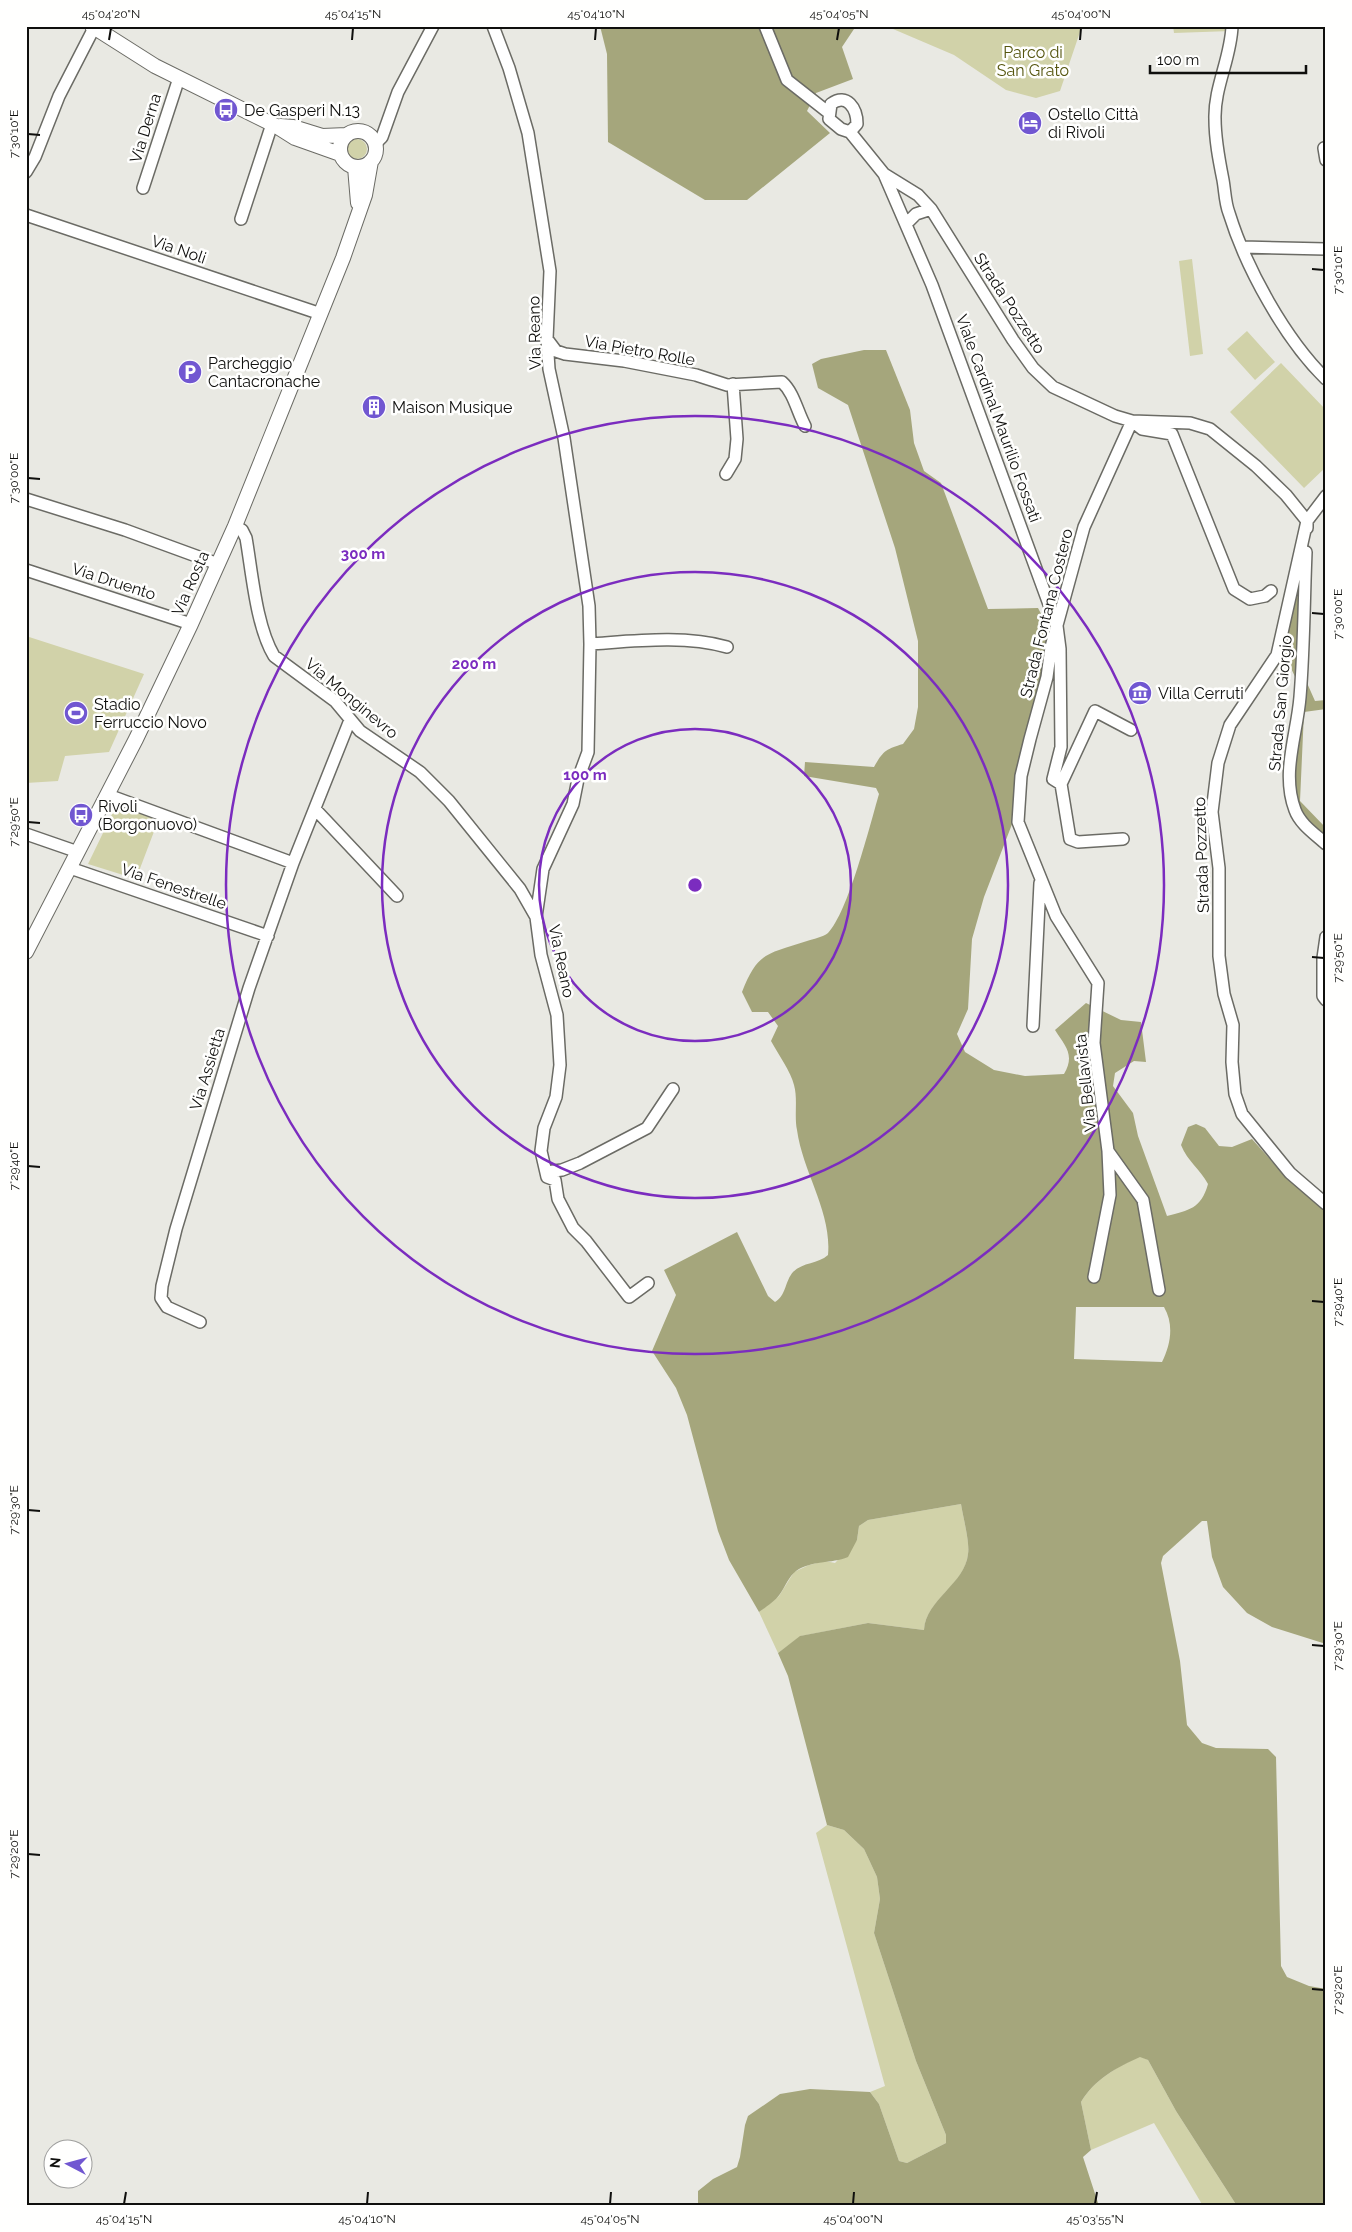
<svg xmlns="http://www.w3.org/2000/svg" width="1352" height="2232" font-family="Raleway,sans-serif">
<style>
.green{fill:#d1d2a9}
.forest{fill:#a5a67c;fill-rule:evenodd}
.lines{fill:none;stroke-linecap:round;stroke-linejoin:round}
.minor-casing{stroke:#6b6b65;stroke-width:14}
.tertiary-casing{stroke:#6b6b65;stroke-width:16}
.minor{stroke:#fff;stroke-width:11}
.tertiary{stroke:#fff;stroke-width:14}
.ticks{fill:none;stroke:#0f0f0d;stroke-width:2}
.ring{fill:none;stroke:#7b2cbf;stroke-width:2.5}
.labels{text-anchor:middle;stroke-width:5;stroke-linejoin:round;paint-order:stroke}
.park-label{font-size:16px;fill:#55550e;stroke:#fffffe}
.poi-label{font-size:16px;fill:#0f0f0d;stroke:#fffffe;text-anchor:start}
.street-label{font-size:16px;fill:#0f0f0d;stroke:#fffffe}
.centre{fill:#7b2cbf;stroke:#fffffe;stroke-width:2.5}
.ring-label{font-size:15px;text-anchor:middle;font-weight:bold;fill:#7b2cbf;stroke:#fffffe;stroke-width:5;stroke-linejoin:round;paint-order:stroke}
.neatline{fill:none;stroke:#0f0f0d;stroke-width:2}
.ticks-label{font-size:12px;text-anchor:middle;fill:#0f0f0d}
</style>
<rect width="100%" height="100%" fill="#e9e9e3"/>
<!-- green -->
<path class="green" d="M886 26H1082L1060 91 1036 98 1006 90 954 55Z
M1173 26H1231V31L1174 33Z
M347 149a10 10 0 1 1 20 0a10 10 0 1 1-20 0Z
M1192 259 1203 354 1190 356 1179 261Z
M1247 331 1275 362 1255 380 1227 349Z
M1281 363 1326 410V467L1304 488 1230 412Z
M26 636 144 674 109 752 65 756 58 781 26 783Z
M117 804 158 821 136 879 88 864Z
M961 1504C963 1517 970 1543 968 1554 965 1585 926 1599 924 1630L868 1623 801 1636 778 1653 759 1612 779 1596 794 1572 809 1565 825 1561 835 1563 857 1540 859 1526 868 1520Z
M827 1825 844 1830 864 1849 877 1877 880 1899 874 1933 916 2061 946 2135V2143L907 2163 899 2161 879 2104 870 2092 885 2086 816 1833Z
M1140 2056 1148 2060 1176 2111 1237 2206H1203L1154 2123 1091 2150 1081 2102C1094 2080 1117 2067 1140 2056Z"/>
<!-- forest -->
<path class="forest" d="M600 26H856L842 47 853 79 816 93 807 111 830 133 747 200H705L608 142 607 54Z
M864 350H886L910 410 914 443 924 471 941 483 988 609 1038 608 1048 627 1047 644 1043 671 1020 767 1014 819 984 897 972 939 968 1009 957 1034 965 1052 994 1070 1025 1076 1064 1074C1075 1055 1066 1047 1055 1030L1086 1003 1121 1020 1141 1022 1146 1062 1134 1061 1115 1073 1113 1086 1133 1113 1138 1136 1167 1216C1189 1210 1201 1209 1208 1184 1200 1169 1188 1162 1181 1145L1188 1127 1196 1124 1205 1128 1219 1146 1232 1147 1252 1139 1285 1176 1326 1210V1644L1272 1627 1247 1613 1223 1587 1212 1557 1207 1521H1202L1163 1556 1161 1563 1180 1661 1187 1725 1202 1743 1216 1748 1268 1749 1276 1757 1281 1966 1287 1977 1309 1986 1326 1989V2206H1237L1176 2111 1148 2060 1140 2057C1117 2067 1094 2080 1081 2102L1091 2150 1083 2157 1099 2206H698V2191L713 2179 737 2167 740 2157 745 2125 748 2116 780 2094 810 2089 870 2092 879 2104 899 2161 907 2163 946 2143V2135L916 2061 874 1933 880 1899 877 1877 864 1849 844 1830 827 1825 788 1676 778 1653 800 1636 868 1623 924 1630C926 1599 965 1584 968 1554 970 1543 963 1517 961 1504L868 1520 859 1526 857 1540 848 1557C831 1564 812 1560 796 1571 789 1576 785 1587 780 1594 775 1601 766 1607 759 1612L729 1560 718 1531 687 1415 676 1388 652 1351 676 1295 664 1270 737 1232 768 1296 775 1302C786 1296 785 1281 793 1272 803 1262 818 1264 828 1255 832 1212 803 1173 797 1130 794 1116 798 1099 794 1085 791 1072 778 1054 771 1041L778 1026 768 1012H752L742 992C758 951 768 954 807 941 813 939 823 937 828 933 848 913 870 825 879 794L876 788 804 776 805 762 874 767C883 751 886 749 903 744L914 729 918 707V641L895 548 848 405 818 388 812 364 821 359ZM1076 1307H1164C1174 1324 1171 1344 1162 1362L1074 1359Z
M1312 549 1307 683 1315 701 1326 700V709L1304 712 1300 801 1326 828V839L1300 813 1293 782 1303 693 1283 652 1299 580Z"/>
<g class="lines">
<!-- minor casing -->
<g class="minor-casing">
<path id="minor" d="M493 26 509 68 528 133 550 271 547 339 549 369 564 438 589 606 590 644 588 752 578 779 573 804 543 869 536 917 541 955 557 1015 560 1065 556 1097 544 1128 541 1151 547 1177 555 1180 558 1199 573 1228 586 1241 629 1297 648 1283
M765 26 787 80 829 113
M1232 26C1231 58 1214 87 1215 119 1215 140 1219 160 1223 180 1225 191 1225 203 1229 213 1246 268 1285 339 1326 379
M850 132 857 124C857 109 847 92 831 104L829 119 841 129 850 132 884 174 932 285 1057 626 1060 649 1061 747 1053 779 1061 784 1070 839 1078 842 1123 839
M375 144 382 137 398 92 433 26
M1324 148 1326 160
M26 172 35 157 59 96 94 28
M884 174 918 195 931 209 1013 340 1033 368 1053 387 1115 416 1132 421 1190 423 1210 429 1256 466 1286 495 1307 521 1277 655 1230 725 1218 763 1212 812 1219 868V956L1224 994 1233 1025 1232 1062 1235 1094 1242 1114 1290 1173 1326 1204
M143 188 179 78
M26 215 321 314
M241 219 272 124
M906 224 916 214 931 209
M1242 247 1326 249
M547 339 556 351 565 354 624 361 696 375 727 385 782 382C794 393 797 411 805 426
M1132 421 1084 527 1051 647 1047 677 1030 739 1021 776 1018 822 1056 916 1098 983 1094 1043 1108 1151 1143 1200 1159 1290
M1132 421 1142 429 1172 434 1234 589 1250 599 1265 596 1271 591
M726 474 735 459 737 439 733 384
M26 499 125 530 218 564
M235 526 242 530 246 538C252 572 256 626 274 656L335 701 360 731 420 772 449 801 520 889 536 917
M1307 528V521L1326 496
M1306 552C1304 600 1304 649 1300 697 1297 735 1281 773 1295 810 1300 824 1315 834 1326 844
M26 570 191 624
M590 644C635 641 684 635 727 647
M1061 784 1095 711 1131 730
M108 795 293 863
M315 809 397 896
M26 834 78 852
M70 868 268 936
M1326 937 1323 958V996L1326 1000
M1033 1026 1040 883
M546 1172 562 1170 580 1163 647 1128 673 1089
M1094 1277 1110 1195 1108 1151
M200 1322 167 1307 161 1298 162 1286 176 1229 249 988 293 863 350 720"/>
</g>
<!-- tertiary casing -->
<g class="tertiary-casing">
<path id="tertiary" d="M92 26 155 66 276 126 295 138 340 154
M280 126 293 127 322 136 347 135
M340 149a18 18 0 1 1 36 0a18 18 0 1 1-36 0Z
M355 167 358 203
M26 952 136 739 191 624 235 526 343 258 365 195 371 161"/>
</g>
<!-- minor -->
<use href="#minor" class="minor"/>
<!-- tertiary -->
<use href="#tertiary" class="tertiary"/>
</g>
<!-- ticks -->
<path class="ticks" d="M109 40 111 28M352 40 353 28M595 40 596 28M837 40 839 28M1080 40 1081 28M28 134 40 135M1312 269 1324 270M28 478 40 479M1312 613 1324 614M28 822 40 823M1312 957 1324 958M28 1166 40 1167M1312 1301 1324 1302M28 1510 40 1511M1312 1645 1324 1646M28 1854 40 1855M1312 1989 1324 1990M124 2204 126 2192M367 2204 368 2192M610 2204 611 2192M853 2204 854 2192M1095 2204 1097 2192"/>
<!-- distance rings -->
<g class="ring">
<circle cx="695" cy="885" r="156"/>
<circle cx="695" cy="885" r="313"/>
<circle cx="695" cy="885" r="469"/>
</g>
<!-- icons -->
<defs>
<g id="bus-disc" transform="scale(1.25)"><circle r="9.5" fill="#7157d1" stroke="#fffffe"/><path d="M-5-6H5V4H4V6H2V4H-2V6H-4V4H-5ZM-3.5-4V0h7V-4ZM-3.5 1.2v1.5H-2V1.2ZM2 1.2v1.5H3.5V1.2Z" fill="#fff"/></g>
<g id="hotel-disc" transform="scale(1.25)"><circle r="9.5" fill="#7157d1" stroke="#fffffe"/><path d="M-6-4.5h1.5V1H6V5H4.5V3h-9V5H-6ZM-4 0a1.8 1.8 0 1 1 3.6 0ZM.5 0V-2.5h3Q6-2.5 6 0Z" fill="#fff"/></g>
<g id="parking-disc" transform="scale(1.25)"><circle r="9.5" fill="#7157d1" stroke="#fffffe"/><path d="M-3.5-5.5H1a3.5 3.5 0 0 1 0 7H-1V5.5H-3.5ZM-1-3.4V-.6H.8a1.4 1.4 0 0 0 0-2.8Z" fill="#fff"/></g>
<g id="building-disc" transform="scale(1.25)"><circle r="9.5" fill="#7157d1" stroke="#fffffe"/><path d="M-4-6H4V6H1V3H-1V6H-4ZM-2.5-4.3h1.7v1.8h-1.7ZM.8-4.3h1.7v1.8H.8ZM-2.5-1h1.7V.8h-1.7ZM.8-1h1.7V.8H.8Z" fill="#fff"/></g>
<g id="museum-disc" transform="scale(1.25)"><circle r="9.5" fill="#7157d1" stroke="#fffffe"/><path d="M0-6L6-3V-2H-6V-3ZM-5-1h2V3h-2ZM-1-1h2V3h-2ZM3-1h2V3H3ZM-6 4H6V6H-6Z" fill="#fff"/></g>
<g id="stadium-disc" transform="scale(1.25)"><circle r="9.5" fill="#7157d1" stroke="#fffffe"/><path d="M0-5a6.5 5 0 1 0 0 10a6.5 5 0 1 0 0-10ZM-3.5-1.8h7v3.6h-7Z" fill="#fff"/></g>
</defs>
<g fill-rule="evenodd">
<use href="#bus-disc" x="226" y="110"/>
<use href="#hotel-disc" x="1030" y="123"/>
<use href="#parking-disc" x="190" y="372"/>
<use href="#building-disc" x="374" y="407"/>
<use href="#museum-disc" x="1140" y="693"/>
<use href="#stadium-disc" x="76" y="713"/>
<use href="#bus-disc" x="81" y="815"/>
</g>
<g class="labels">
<!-- park labels -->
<g class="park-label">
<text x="1033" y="58">Parco di<tspan x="1033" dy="18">San Grato</tspan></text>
</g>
<!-- poi labels -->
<g class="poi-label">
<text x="244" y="116">De Gasperi N.13</text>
<text x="1048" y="120">Ostello Città<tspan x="1048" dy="18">di Rivoli</tspan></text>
<text x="208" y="369">Parcheggio<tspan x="208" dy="18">Cantacronache</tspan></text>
<text x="392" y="413">Maison Musique</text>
<text x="1158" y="699">Villa Cerruti</text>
<text x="94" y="710">Stadio<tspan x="94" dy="18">Ferruccio Novo</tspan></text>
<text x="98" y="812">Rivoli<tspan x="98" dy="18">(Borgonuovo)</tspan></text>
</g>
<!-- street labels -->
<g class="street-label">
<text transform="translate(145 128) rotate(-73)" y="6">Via Derna</text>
<text transform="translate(179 249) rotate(19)" y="6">Via Noli</text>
<text transform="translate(1010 303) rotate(57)" y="6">Strada Pozzetto</text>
<text transform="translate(534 333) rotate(-91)" y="6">Via Reano</text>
<text transform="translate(640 350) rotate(10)" y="6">Via Pietro Rolle</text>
<text transform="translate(999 418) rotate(70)" y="6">Viale Cardinal Maurilio Fossati</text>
<text transform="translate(114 581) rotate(18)" y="6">Via Druento</text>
<text transform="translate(190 583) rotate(-66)" y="6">Via Rosta</text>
<text transform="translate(1046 613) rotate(-76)" y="6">Strada Fontana Costero</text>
<text transform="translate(352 698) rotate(40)" y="6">Via Monginevro</text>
<text transform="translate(1280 703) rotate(-85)" y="6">Strada San Giorgio</text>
<text transform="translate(1201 855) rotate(-92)" y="6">Strada Pozzetto</text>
<text transform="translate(174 886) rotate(19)" y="6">Via Fenestrelle</text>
<text transform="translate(562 961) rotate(78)" y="6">Via Reano</text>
<text transform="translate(207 1069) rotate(-73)" y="6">Via Assietta</text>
<text transform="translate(1085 1083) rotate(-96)" y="6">Via Bellavista</text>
</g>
</g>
<circle cx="695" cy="885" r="8" class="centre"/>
<g class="ring-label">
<text x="363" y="559">300 m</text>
<text x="474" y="669">200 m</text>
<text x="585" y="780">100 m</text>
</g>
<!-- border -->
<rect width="1352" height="2232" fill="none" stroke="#fffffe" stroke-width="55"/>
<!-- north arrow -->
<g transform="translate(68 2164) rotate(276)"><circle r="24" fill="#fffffe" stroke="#9f9f9e"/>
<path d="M0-4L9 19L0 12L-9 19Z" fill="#7157d1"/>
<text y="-8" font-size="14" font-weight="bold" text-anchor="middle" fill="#0f0f0d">N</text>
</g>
<!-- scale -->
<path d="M1150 65v8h156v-8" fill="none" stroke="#0f0f0d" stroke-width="2.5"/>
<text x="1157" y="65" font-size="15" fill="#0f0f0d" stroke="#fffffe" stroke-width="4" paint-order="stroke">100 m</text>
<rect x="28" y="28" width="1296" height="2176" class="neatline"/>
<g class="ticks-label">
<text x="111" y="18">45°04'20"N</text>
<text x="353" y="18">45°04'15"N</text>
<text x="596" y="18">45°04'10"N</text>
<text x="839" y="18">45°04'05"N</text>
<text x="1081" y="18">45°04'00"N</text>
<text transform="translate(14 134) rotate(-90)" y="4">7°30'10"E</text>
<text transform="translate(1338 270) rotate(-90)" y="4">7°30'10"E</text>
<text transform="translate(14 478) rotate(-90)" y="4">7°30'00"E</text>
<text transform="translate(1338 614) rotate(-90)" y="4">7°30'00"E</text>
<text transform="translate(14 822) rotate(-90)" y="4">7°29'50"E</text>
<text transform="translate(1338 958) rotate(-90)" y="4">7°29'50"E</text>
<text transform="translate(14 1166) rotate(-90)" y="4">7°29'40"E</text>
<text transform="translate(1338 1302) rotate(-90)" y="4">7°29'40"E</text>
<text transform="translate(14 1510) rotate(-90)" y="4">7°29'30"E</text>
<text transform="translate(1338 1646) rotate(-90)" y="4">7°29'30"E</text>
<text transform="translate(14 1854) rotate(-90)" y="4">7°29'20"E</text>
<text transform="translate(1338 1990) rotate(-90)" y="4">7°29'20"E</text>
<text x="124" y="2223">45°04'15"N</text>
<text x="367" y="2223">45°04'10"N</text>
<text x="610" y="2223">45°04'05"N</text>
<text x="853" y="2223">45°04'00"N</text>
<text x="1095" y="2223">45°03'55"N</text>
</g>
</svg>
